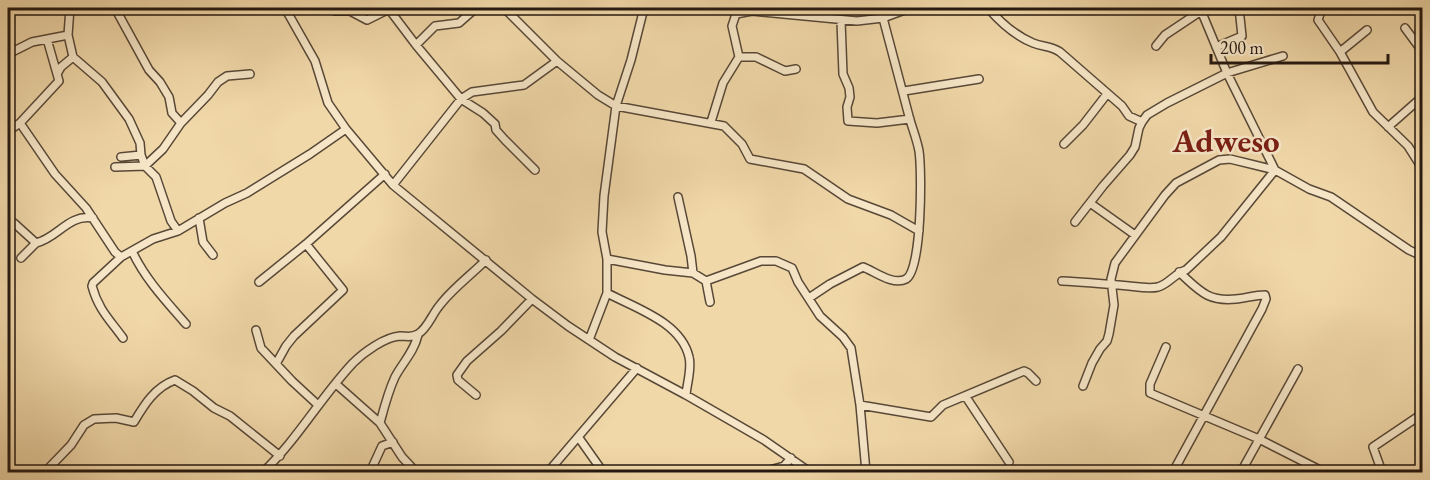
<svg xmlns="http://www.w3.org/2000/svg" width="1430" height="480" font-family="'EB Garamond',serif">
<style>
.lines{fill:none;stroke-linecap:round;stroke-linejoin:round}
.street-casing{stroke:#584837;stroke-width:10}
.street{stroke:#f6e6c7;stroke-width:7}
.labels{text-anchor:middle;stroke-width:5;stroke-linejoin:round;paint-order:stroke}
.district-label{font-size:33px;font-weight:bold;fill:#7a1f14;stroke:#f6e6c7}
</style>
<rect width="100%" height="100%" fill="#f1d8a9"/>
<filter id="stains"><feTurbulence type="fractalNoise" baseFrequency=".00333" numOctaves="4"/><feColorMatrix values="0 0 0 0 .2 0 0 0 0 .09 0 0 0 0 .02 0 0 0 .5 -.17"/></filter>
<radialGradient id="worn" r=".72"><stop offset=".6" stop-color="#630" stop-opacity="0"/><stop offset="1" stop-color="#630" stop-opacity=".3"/></radialGradient>
<g class="lines">
<!-- street casing -->
<g class="street-casing">
<path id="street" d="M45 8H70
M70 8 68 35 73 57 102 82 129 119 140 143 141 155 145 166 156 177 171 221 178 231
M115 8 149 70 160 82 169 97 172 113 181 123
M285 8 315 61 328 103 346 129 393 185 532 299 568 326 615 357 686 395 764 440 810 472
M327 8 335 11H350L367 20 389 9
M388 8 416 45 461 99 472 92 524 85 557 61
M504 8 557 61 598 95 616 106 724 126 742 144 750 159 804 169 848 199 891 215 919 231
M732 8 736 14 752 11 857 21 883 18 910 8
M988 8C1000 22 1016 36 1033 43 1043 47 1051 46 1060 52L1122 106 1129 116 1142 122 1147 115 1167 103 1227 73 1283 56
M1200 8 1227 73 1275 170 1309 189 1331 197 1409 250 1422 256
M1322 8 1318 20 1340 52 1373 112 1408 146 1422 168
M841 21 843 74 849 88 850 97 847 107 848 121 877 123 910 119
M1405 28 1422 51
M47 39 57 74
M416 45 435 26 459 23 476 8
M1156 46 1165 35 1201 11
M1216 47 1242 36 1239 8
M1340 52 1367 30
M8 54 32 42 68 35
M739 57H756L785 71 796 69
M904 91 979 79
M711 122 723 83 739 57 732 26 736 14
M20 123 55 174 86 208 115 252 121 257
M1388 127 1422 97
M8 131 20 123 59 81 57 74 61 67 73 57
M1064 144 1083 125 1107 94
M121 157 141 155
M115 167 145 166 163 149 181 123 208 95 218 82 227 76 250 74
M393 185 461 99 483 113 495 124 496 130 505 140 535 170
M678 197 691 256 693 273
M1090 203 1135 235
M199 218 203 242 213 255
M1075 222 1103 186 1130 155 1135 147 1139 128 1142 122
M14 223 36 243C58 238 68 214 93 218
M132 251C145 279 166 301 186 324
M21 258 36 243
M607 259 665 270 693 273 706 281 710 302
M706 281 761 261H776L792 268 798 282 820 316 843 337 851 348 860 405 866 472
M1062 281C1085 282 1107 284 1129 286 1138 287 1149 289 1158 287 1169 284 1175 273 1186 270L1221 237 1275 170 1230 159 1219 160 1176 183 1165 195 1115 263 1111 279 1114 305 1109 334 1107 341 1100 349 1092 363 1083 386
M259 282 306 244 385 174
M607 293C635 308 681 322 689 357 692 368 687 383 686 395
M809 298 830 284 863 267C874 271 893 286 906 279 922 271 922 170 919 151 917 140 913 130 910 120 901 86 892 52 883 18
M256 330 261 348 292 381 318 405
M123 338C110 320 98 309 92 286L93 283 121 257 153 239 178 231 225 203 247 193 310 154 346 129
M589 340 607 293V259L602 232 604 196 616 106 631 60 644 8
M1166 347 1150 384V393L1259 439 1324 472
M276 364 286 346 294 336 343 290 306 244
M336 384 380 423 402 457 416 472
M476 395 458 380 457 375 467 361 501 331 532 299
M966 397 1009 462
M860 405 931 417 943 405 1024 371 1028 373 1036 381
M380 423C384 408 388 392 395 377 403 362 414 352 418 335
M579 438 603 472
M45 472 71 445 84 425 94 419 116 418 134 422C144 405 155 387 175 380L193 391 214 408 230 416 280 456
M263 472C297 440 321 397 353 363 364 352 385 337 400 336 407 336 412 338 418 334 428 328 432 314 440 305 452 289 471 275 486 260
M370 472 382 446 393 442
M548 472 637 368
M763 472 784 466 791 458
M1173 472 1262 309 1266 299 1265 295C1255 295 1246 298 1236 299 1207 302 1199 290 1179 272
M1241 472 1298 369
M1382 472 1373 447 1422 414"/>
</g>
<!-- street -->
<use href="#street" class="street"/>
</g>
<g class="labels">
<!-- district labels -->
<g class="district-label">
<text x="1226" y="152">Adweso</text>
</g>
</g>
<!-- margin -->
<rect width="1430" height="480" fill="none" stroke="#f1d8a9" stroke-width="30"/>
<rect x="9" y="9" width="1412" height="462" fill="none" stroke="#251811" stroke-width="3"/>
<rect x="15" y="15" width="1400" height="450" fill="none" stroke="#251811" stroke-width="1.5"/>
<!-- scale -->
<path d="M1211 54v9h177v-9" fill="none" stroke="#251811" stroke-width="3"/>
<text x="1220" y="54" font-size="18" fill="#251811" stroke="#f6e6c7" stroke-width="4.5" paint-order="stroke">200 m</text>
<rect width="100%" height="100%" filter="url(#stains)"/>
<rect width="100%" height="100%" fill="url(#worn)"/>
</svg>
